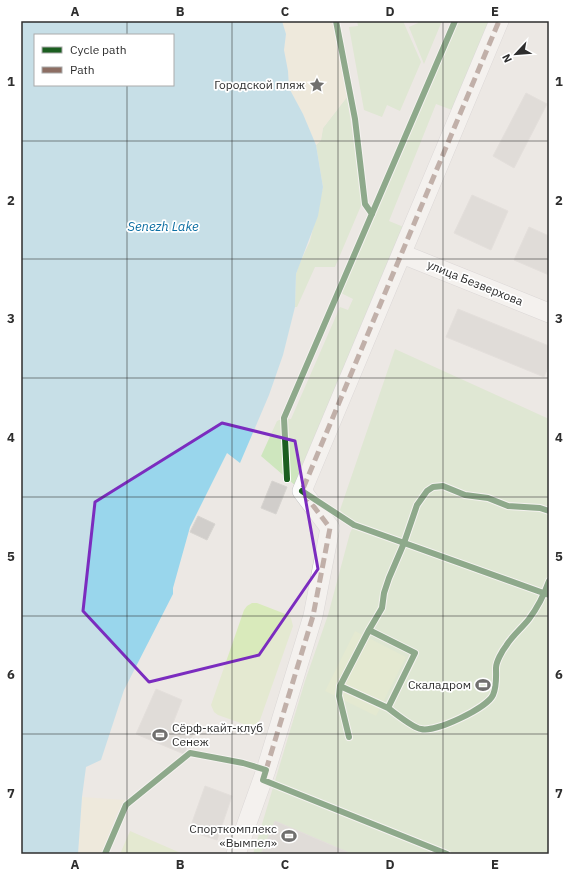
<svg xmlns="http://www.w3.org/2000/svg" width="570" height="875" font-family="'IBM Plex Sans',sans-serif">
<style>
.green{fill:#cee6be}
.sand{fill:#f0ead3}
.pitch{fill:#d9eabb}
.water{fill:#99d6ec;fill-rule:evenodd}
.building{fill:#d1cecb;stroke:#d7d4d0}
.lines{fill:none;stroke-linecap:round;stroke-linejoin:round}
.minor-casing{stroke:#c5c4c5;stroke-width:20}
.minor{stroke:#fcfcfb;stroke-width:19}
.quiet{stroke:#8d6e63;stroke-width:5;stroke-dasharray:10 5;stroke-linecap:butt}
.cycleway-casing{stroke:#fff;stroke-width:8}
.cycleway{stroke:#1b5e20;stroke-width:6}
.marked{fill:none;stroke:#7b2cbf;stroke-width:3;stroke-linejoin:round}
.grid{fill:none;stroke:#2e2e2e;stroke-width:1;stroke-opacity:0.55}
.labels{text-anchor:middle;stroke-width:3.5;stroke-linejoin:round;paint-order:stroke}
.poi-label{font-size:12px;fill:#2e2e2e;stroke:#fff;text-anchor:end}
.street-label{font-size:12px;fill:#2e2e2e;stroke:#fff}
.water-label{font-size:13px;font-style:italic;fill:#0d6fa3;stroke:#fff}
.neatline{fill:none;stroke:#2e2e2e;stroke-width:1.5}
.grid-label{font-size:13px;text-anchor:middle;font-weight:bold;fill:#2e2e2e}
</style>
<rect width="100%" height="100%" fill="#ece8e4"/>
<!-- green -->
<path class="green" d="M357 21H403L421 62 400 111 387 105 382 117 364 110 349 27 358 26Z
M418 21H442L424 64 409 27 418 23Z
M455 21H489L452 110 436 104 389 221 406 228 297 487 261 456 262 454 277 421 284 418 291 419 340 307 348 310 353 299 339 292Z
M347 97 363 201 335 267H315L297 307H295L296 274 299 265 310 241 323 187 316 145 321 140 323 128Z
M395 349 549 419V854H253L305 681 328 615 350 533 354 525 340 510Z"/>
<!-- sand -->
<path class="sand" d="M282 21H332L347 97 323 128 321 140 316 145 303 114 289 88 288 71 284 50 286 34Z
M82 797 125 800 116 816 102 854H78Z"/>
<!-- pitch -->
<path class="pitch" d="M252 603H257L288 615 291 618 293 626 260 720 256 724 249 726 218 715 214 712 211 705 244 610 247 606Z
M355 631 406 657 376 716 325 691Z
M130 831 183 854H120Z"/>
<!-- water -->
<path class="water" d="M21 21H282L286 34 284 50 288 71 289 88 303 114 316 145 323 187 318 216 296 274 295 307 283 355 269 395 240 463 227 453 190 527 173 588V594L124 690 101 760 86 767 82 797 78 854H21ZM35 35H173V85H35Z"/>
<!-- building -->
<path class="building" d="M526 93 547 104 514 168 493 156Z
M472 195 508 211 491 250 454 233Z
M529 227 549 236V275L514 260Z
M458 309 549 346V365L544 377 446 337Z
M272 481 287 487 276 514 261 508Z
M198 516 215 524 207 540 190 532Z
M156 689 182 700 173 723 194 732 184 754 136 734Z
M205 786 232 796 217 840 189 831Z
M275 821 352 854H261Z"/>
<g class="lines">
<!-- minor casing -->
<g class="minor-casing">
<path id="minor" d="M402 254 549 313
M236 854 266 770 313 616 330 528 302 491 499 21"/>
</g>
<!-- minor -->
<use href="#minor" class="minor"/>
<!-- quiet -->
<path class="quiet" d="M266 770 313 616 330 528 302 491 499 21"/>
<!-- cycleway casing -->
<g class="cycleway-casing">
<path id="cycleway" d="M336 21 355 119 365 204 372 214
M287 479 284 418 455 21
M302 491 354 525 549 595
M549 511 540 508 508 506 488 498 465 495 443 486 433 487 427 491 417 505 404 543 389 578 384 593 382 608 369 630 415 653 388 708C395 713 413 728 421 729 435 733 487 708 493 695 497 686 496 678 496 668 496 662 502 651 506 646 512 636 522 628 529 619 538 607 544 595 549 581
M340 686 388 708
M349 737 339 696 340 686 369 630
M105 854 126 805 190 753 243 763 266 770 263 780 447 854"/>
</g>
<!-- cycleway -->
<use href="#cycleway" class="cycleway"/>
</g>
<!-- marked area -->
<path d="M0 0H570V875H0ZM222 423 295 441 318 569 259 655 149 682 83 611 95 502Z" fill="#ece8e4" fill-opacity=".55" fill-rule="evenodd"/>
<path class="marked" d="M222 423 295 441 318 569 259 655 149 682 83 611 95 502Z"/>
<!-- grid -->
<path class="grid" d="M127 21V35M232 21V854M338 21V854M443 21V854M127 85V854M21 141H549M21 259H549M21 378H549M21 497H549M21 616H549M21 734H549"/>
<!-- icons -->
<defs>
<g id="sight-bare" transform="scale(1.2)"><path d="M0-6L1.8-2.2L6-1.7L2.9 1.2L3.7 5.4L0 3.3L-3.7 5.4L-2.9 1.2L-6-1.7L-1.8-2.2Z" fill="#706f6e" stroke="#fff" stroke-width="2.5" paint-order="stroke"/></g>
<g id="stadium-bare" transform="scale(1.2)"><path d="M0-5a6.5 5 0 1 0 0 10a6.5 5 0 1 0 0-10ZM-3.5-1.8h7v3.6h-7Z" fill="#706f6e" stroke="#fff" stroke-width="2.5" paint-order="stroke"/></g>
</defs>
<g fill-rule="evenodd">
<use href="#sight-bare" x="317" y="85"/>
<use href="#stadium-bare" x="483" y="685"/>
<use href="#stadium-bare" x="160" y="735"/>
<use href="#stadium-bare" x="289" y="836"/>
</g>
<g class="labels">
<!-- poi labels -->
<g class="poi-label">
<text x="305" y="89">Городской пляж</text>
<text x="471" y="689">Скаладром</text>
<text x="172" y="732" text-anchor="start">Сёрф-кайт-клуб<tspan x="172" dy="14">Сенеж</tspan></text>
<text x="277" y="833">Спорткомплекс<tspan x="277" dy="14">«Вымпел»</tspan></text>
</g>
<!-- street labels -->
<g class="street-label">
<text transform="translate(475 283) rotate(22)" y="4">улица Безверхова</text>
</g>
<!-- water labels -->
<g class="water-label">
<text x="163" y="231">Senezh Lake</text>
</g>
</g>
<!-- border -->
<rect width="570" height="875" fill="none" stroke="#ffffff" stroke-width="44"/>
<!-- legend -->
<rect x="34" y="34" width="140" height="52" fill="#ffffff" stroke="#ababab"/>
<rect x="42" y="47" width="20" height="6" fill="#1b5e20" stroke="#ababab"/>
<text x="70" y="54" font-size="12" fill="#2e2e2e">Cycle path</text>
<rect x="42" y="67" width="20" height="6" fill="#8d6e63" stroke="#ababab"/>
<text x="70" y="74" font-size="12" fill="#2e2e2e">Path</text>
<!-- north arrow -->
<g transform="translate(516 54) rotate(244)" stroke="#ffffff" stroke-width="3" paint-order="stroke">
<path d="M0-3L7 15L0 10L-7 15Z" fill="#2e2e2e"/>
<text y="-6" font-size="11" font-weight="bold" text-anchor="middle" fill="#2e2e2e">N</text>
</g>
<rect x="22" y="22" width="526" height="831" class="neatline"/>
<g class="grid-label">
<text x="75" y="16">A</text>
<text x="180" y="16">B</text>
<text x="285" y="16">C</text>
<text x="390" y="16">D</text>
<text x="495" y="16">E</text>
<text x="11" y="86">1</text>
<text x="559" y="86">1</text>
<text x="11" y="205">2</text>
<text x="559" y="205">2</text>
<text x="11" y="323">3</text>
<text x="559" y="323">3</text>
<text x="11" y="442">4</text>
<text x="559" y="442">4</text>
<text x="11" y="561">5</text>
<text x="559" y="561">5</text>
<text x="11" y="679">6</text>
<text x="559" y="679">6</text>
<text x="11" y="798">7</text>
<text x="559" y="798">7</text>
<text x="75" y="869">A</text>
<text x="180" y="869">B</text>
<text x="285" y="869">C</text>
<text x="390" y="869">D</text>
<text x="495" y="869">E</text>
</g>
</svg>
